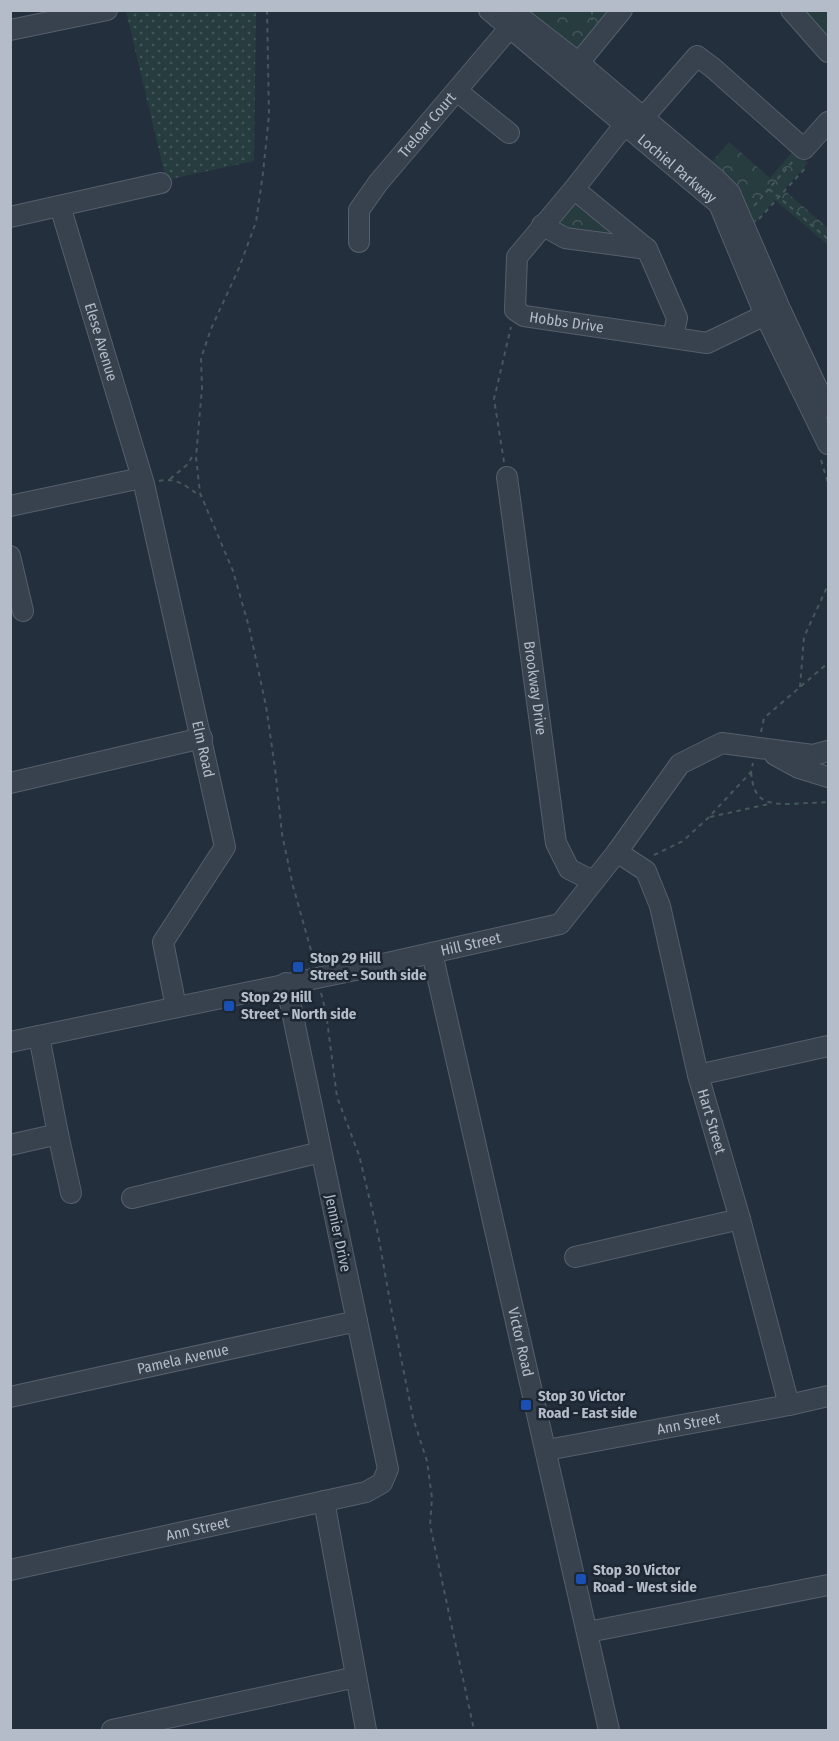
<svg xmlns="http://www.w3.org/2000/svg" width="839" height="1741" font-family="'Fira Sans Condensed',sans-serif">
<style>
.grass{fill:url(#grass-dots)}
.forest{fill:url(#forest-crowns)}
.lines{fill:none;stroke-linecap:round;stroke-linejoin:round}
.minor-casing{stroke:#565f6c;stroke-width:22}
.path{stroke:#44595c;stroke-width:2;stroke-dasharray:4.5 4.5;stroke-linecap:butt}
.minor{stroke:#38414e;stroke-width:20}
.transit-dot{fill:#1a4fb4;stroke:#1d2633;stroke-width:2}
.labels{text-anchor:middle;stroke-width:5;stroke-linejoin:round;paint-order:stroke}
.street-label{font-size:15px;fill:#b4bcc9;stroke:#1d2633}
.poi-label{font-size:15px;font-weight:bold;fill:#b4bcc9;stroke:#1d2633;text-anchor:start}
</style>
<defs>
<pattern id="grass-dots" width="8" height="8" patternUnits="userSpaceOnUse" patternTransform="scale(1.5)"><rect width="8" height="8" fill="#263c3f"/><path d="M2 2h.1M6 6h.1" fill="none" stroke="#435659" stroke-width="1.8" stroke-linecap="round"/></pattern>
<pattern id="forest-crowns" width="20" height="18" patternUnits="userSpaceOnUse" patternTransform="scale(1.5)"><rect width="20" height="18" fill="#263c3f"/><path d="M2 6a3 3 0 1 1 6 0M12 15a3 3 0 1 1 6 0" fill="none" stroke="#435659"/></pattern>
</defs>
<rect width="100%" height="100%" fill="#242f3e"/>
<!-- grass -->
<path class="grass" d="M126 11H256L254 161 166 180Z"/>
<!-- forest -->
<path class="forest" d="M518 11H617L578 52Z
M804 11H828V38Z
M729 142 770 178 794 150 808 163 784 190 828 228V245L775 200 749 229 708 166Z
M576 199 623 235H569L556 222Z"/>
<g class="lines">
<!-- minor casing -->
<g class="minor-casing">
<g id="minor">
<path id="s1" d="M489 10 719 204 765 315 828 444"/>
<path d="M511 10 579 63 717 180 730 193 781 311 826 407"/>
<path d="M791 10 828 52"/>
<path d="M10 30 107 10"/>
<path d="M572 71 622 10"/>
<path d="M457 91 509 133"/>
<path id="s2" d="M633 114 574 189 517 257 515 310 524 316 707 343 765 315 777 312"/>
<path d="M635 127 697 56 713 68 804 149 828 122"/>
<path d="M574 189 647 249 677 318 673 337"/>
<path id="s3" d="M60 206 144 484 225 847 163 942 176 1007"/>
<path d="M10 217 161 183"/>
<path d="M542 225 565 238 647 249"/>
<path id="s4" d="M359 242V210L378 183 517 19"/>
<path id="s5" d="M507 477 556 843 569 869 593 881"/>
<path d="M10 506 141 478"/>
<path d="M10 556 23 611"/>
<path d="M775 755 799 768 828 777"/>
<path d="M10 783 202 738"/>
<path id="s6" d="M617 852 646 871 660 906 698 1075 740 1219 789 1405"/>
<path id="s7" d="M432 953 609 1730"/>
<path id="s8" d="M10 1042 365 968 560 924 617 852 680 764 722 743 813 755 828 751"/>
<path d="M698 1075 828 1046"/>
<path d="M58 1134 71 1193"/>
<path d="M10 1145 58 1134 39 1036"/>
<path d="M132 1198 321 1152"/>
<path d="M575 1257 740 1219"/>
<path id="s9" d="M10 1397 357 1321"/>
<path id="s10" d="M547 1450 789 1405 828 1396"/>
<path d="M324 1501 366 1730"/>
<path id="s11" d="M10 1570 366 1492 382 1483 388 1469 286 983"/>
<path d="M588 1632 828 1585"/>
<path d="M112 1730 356 1677"/>
</g>
</g>
<!-- path -->
<path class="path" d="M267 10 269 115 263 173 256 222 239 268 211 329 201 358 202 388 196 457 200 493 233 571 249 627 266 706 275 768 282 834 293 886 314 961
M592 10V20
M769 189 828 239
M754 206 794 160
M759 219 807 166
M821 460 828 483
M504 462 494 399 511 327
M170 479 188 464 194 453
M159 481C176 477 186 486 200 496
M800 687 804 637 828 585
M761 732 764 718 828 663
M751 772C754 801 764 804 791 804 803 803 816 803 828 802
M710 817 769 804
M654 855 683 841 708 818 751 772 753 763
M321 993 326 1013 337 1097 359 1155 378 1234 392 1313 413 1418 427 1461 432 1498 430 1525 474 1730"/>
<!-- minor -->
<use href="#minor" class="minor"/>
</g>
<!-- markers -->
<g class="transit-dot">
<rect x="292" y="961" width="12" height="12" rx="3"/>
<rect x="223" y="1000" width="12" height="12" rx="3"/>
<rect x="520" y="1399" width="12" height="12" rx="3"/>
<rect x="575" y="1573" width="12" height="12" rx="3"/>
</g>
<g class="labels">
<!-- street labels -->
<g class="street-label">
<text dy="5" stroke="none"><textPath href="#s4" startOffset="141">Treloar Court</textPath></text>
<text dy="5" stroke="none"><textPath href="#s1" startOffset="246">Lochiel Parkway</textPath></text>
<text dy="5" stroke="none"><textPath href="#s2" startOffset="291">Hobbs Drive</textPath></text>
<text dy="5" stroke="none"><textPath href="#s3" startOffset="142">Elese Avenue</textPath></text>
<text dy="5" stroke="none"><textPath href="#s5" startOffset="213">Brookway Drive</textPath></text>
<text dy="5" stroke="none"><textPath href="#s3" startOffset="562">Elm Road</textPath></text>
<text dy="5" stroke="none"><textPath href="#s8" startOffset="471">Hill Street</textPath></text>
<text dy="5" stroke="none"><textPath href="#s6" startOffset="294">Hart Street</textPath></text>
<text transform="translate(338 1233) rotate(78)" y="5">Jennier Drive</text>
<text dy="5" stroke="none"><textPath href="#s7" startOffset="399">Victor Road</textPath></text>
<text dy="5" stroke="none"><textPath href="#s9" startOffset="177">Pamela Avenue</textPath></text>
<text dy="5" stroke="none"><textPath href="#s10" startOffset="144">Ann Street</textPath></text>
<text dy="5" stroke="none"><textPath href="#s11" startOffset="192">Ann Street</textPath></text>
</g>
<!-- poi labels -->
<g class="poi-label">
<text x="310" y="963">Stop 29 Hill<tspan x="310" dy="17">Street - South side</tspan></text>
<text x="241" y="1002">Stop 29 Hill<tspan x="241" dy="17">Street - North side</tspan></text>
<text x="538" y="1401">Stop 30 Victor<tspan x="538" dy="17">Road - East side</tspan></text>
<text x="593" y="1575">Stop 30 Victor<tspan x="593" dy="17">Road - West side</tspan></text>
</g>
</g>
<!-- border -->
<rect width="839" height="1741" fill="none" stroke="#b4bcc9" stroke-width="24"/>
</svg>
